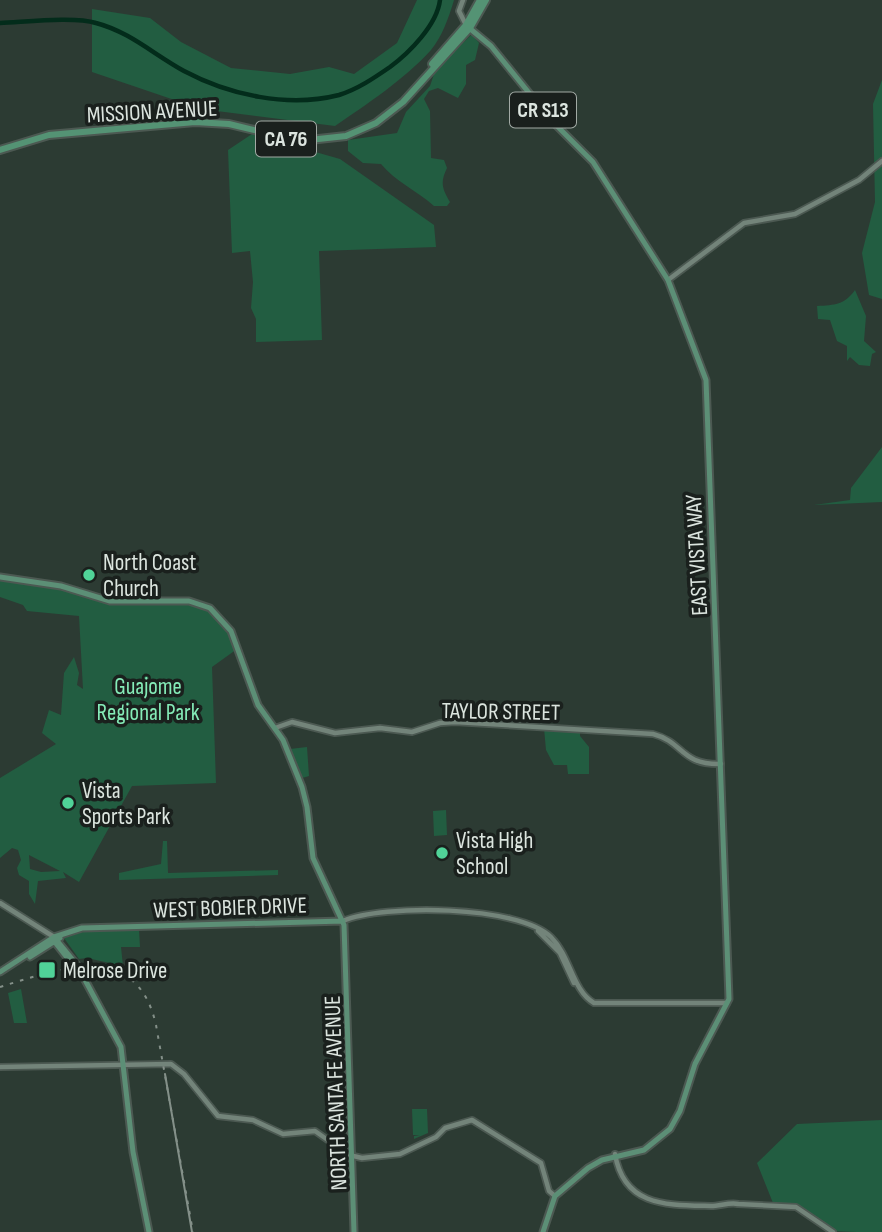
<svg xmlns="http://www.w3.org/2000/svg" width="882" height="1232" font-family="'Sofia Sans Condensed',sans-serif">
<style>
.green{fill:#225d41;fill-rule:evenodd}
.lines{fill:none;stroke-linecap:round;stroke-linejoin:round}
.river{stroke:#032c1b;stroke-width:4.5}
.secondary-casing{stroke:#4c5952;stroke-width:8}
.primary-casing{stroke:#4c5952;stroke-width:9}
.trunk-casing{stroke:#4c5952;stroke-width:10}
.secondary{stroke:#73847a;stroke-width:4.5}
.primary{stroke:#5c8f76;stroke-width:5}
.trunk{stroke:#549374;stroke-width:6}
.tram{stroke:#849089;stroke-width:2}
.rail{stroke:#849089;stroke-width:2;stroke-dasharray:3.5 7;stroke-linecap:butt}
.poi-dot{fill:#50d398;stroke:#1a201d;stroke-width:2.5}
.labels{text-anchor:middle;stroke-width:7;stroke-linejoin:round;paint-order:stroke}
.shield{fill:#1a201d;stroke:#a2aaa5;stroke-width:2}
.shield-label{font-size:21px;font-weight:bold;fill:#dce5df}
.street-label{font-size:23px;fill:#dce5df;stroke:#1a201d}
.poi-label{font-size:23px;fill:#dce5df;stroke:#1a201d;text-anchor:start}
.park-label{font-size:23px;fill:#85ecb8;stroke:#1a201d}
</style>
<rect width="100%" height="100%" fill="#2c3b33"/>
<!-- green -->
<path class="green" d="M417 0H454C449 17 442 37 431 50 406 78 366 105 335 126L201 109 92 72V9L150 18 181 42 231 68 290 74 329 67 354 74 397 43Z
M472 34 479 43 475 60 466 65V84L458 98 438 88 429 91 424 99 430 111 431 158 444 160 447 168C440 182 442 189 450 202L447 206H434C416 190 396 182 381 164L363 163 348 151V140L397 133 406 112 430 86 435 71Z
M882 80V299L869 295 862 253 875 202 873 104Z
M252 134 340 159 434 225 436 247 319 251 322 340 256 342V319L251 308 253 282 250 251 232 253 228 150Z
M855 290 866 316 864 341 876 352 872 354 870 366 859 365 850 357 847 361V346L837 341 830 320 818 319 817 306C835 305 844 305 855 290Z
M882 447V502L814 505 850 500 851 488Z
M0 577 42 582 106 603 190 604 211 611 223 621 237 649 212 667 216 783 132 786 79 882 63 872 66 878 38 881 35 904 29 894V881L19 875 17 868 21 860 18 850 12 848 0 858V778L56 744 42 733 49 710 61 715 64 673 74 657 79 673 77 685 83 689 79 616 27 611 23 605 0 597ZM29 855 60 871 41 872 30 869Z
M544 728 580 730V736L589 747V774H568L567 765H554L546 750Z
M307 747 309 776 299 779 290 749Z
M446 810 447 835 434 836 433 811Z
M163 841H167L168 873 278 870V875L119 880V873L161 864Z
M139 929 140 947H121L123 966 87 958 79 959 64 938 86 931Z
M21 989 27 1023H14L8 993Z
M412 1109H427L428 1133 414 1139V1136L420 1135H413Z
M882 1120V1232C868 1232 845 1232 832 1231 808 1220 805 1206 773 1203L757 1163 797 1124Z"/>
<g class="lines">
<!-- river -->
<path class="river" d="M0 23C25 22 74 16 96 23 130 32 153 54 184 71 229 95 288 108 339 95 358 89 374 78 390 67 409 53 437 25 440 0"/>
<!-- secondary casing -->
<g class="secondary-casing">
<path id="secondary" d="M463 0 459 11 466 25
M668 280 744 223 795 214 859 180 882 161
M275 728 292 722 335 733 380 728 412 732 440 723 455 722 653 734C684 742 680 765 721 764
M0 903 54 937
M343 921C383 904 518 905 551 937 571 957 572 990 594 1003H727
M538 931 560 953 574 983
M0 1067 171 1064 184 1074 218 1116 253 1120 283 1134 315 1131 349 1155 362 1158 400 1154 436 1137 445 1128 472 1120 541 1163 549 1191 555 1196
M615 1154C624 1207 667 1205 711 1206 720 1206 730 1202 738 1204
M738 1204 796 1207 833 1232"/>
</g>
<!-- primary casing -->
<g class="primary-casing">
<path id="primary" d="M468 27 491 46 551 120 593 162 668 280 706 380 729 999 695 1064 680 1111 670 1129 644 1150 602 1160 588 1168 555 1196 543 1232
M0 577 61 586 110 601H189L210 608 231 631 258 705 283 740 302 787 307 807 313 858 344 925 354 1232
M54 937 77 965 121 1047 133 1152 149 1232
M54 941 80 974
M30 957 60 938
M0 972 54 937 82 928 343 921"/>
</g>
<!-- trunk casing -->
<g class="trunk-casing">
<path id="trunk" d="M432 64 466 25 480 0
M0 150 49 135 195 122 229 124 300 141 346 136 376 123 403 102 470 28 486 0"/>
</g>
<!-- secondary -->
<use href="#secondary" class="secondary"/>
<!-- primary -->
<use href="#primary" class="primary"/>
<!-- trunk -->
<use href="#trunk" class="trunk"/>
<!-- tram -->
<path class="tram" d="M165 1074 192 1232"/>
<!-- rail -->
<path class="rail" d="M0 987C58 969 137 939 156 1025L193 1232"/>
</g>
<!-- markers -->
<g class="poi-dot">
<circle cx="89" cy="575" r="7"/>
<circle cx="68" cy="803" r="7"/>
<circle cx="442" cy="853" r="7"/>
<rect x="38" y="961" width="18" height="18" rx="3.5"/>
</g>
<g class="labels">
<!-- shield labels -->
<g class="shield">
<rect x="510" y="92.5" width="66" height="35" rx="5"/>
<rect x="256" y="121.5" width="60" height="35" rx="5"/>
</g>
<g class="shield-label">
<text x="543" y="117">CR S13</text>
<text x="286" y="146">CA 76</text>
</g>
<!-- street labels -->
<g class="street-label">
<text transform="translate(152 111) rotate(-3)" y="8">MISSION AVENUE</text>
<text transform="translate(696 555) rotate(-93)" y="8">EAST VISTA WAY</text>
<text transform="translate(501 711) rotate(1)" y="8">TAYLOR STREET</text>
<text transform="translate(230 907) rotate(-2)" y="8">WEST BOBIER DRIVE</text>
<text transform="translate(335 1093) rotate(-92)" y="8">NORTH SANTA FE AVENUE</text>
</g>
<!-- poi labels -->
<g class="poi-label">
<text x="103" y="570">North Coast<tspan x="103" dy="26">Church</tspan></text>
<text x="82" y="798">Vista<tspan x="82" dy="26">Sports Park</tspan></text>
<text x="456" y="848">Vista High<tspan x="456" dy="26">School</tspan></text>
<text x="63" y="978">Melrose Drive</text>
</g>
<!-- park labels -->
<g class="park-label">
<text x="148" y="694">Guajome<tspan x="148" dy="26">Regional Park</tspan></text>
</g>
</g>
</svg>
